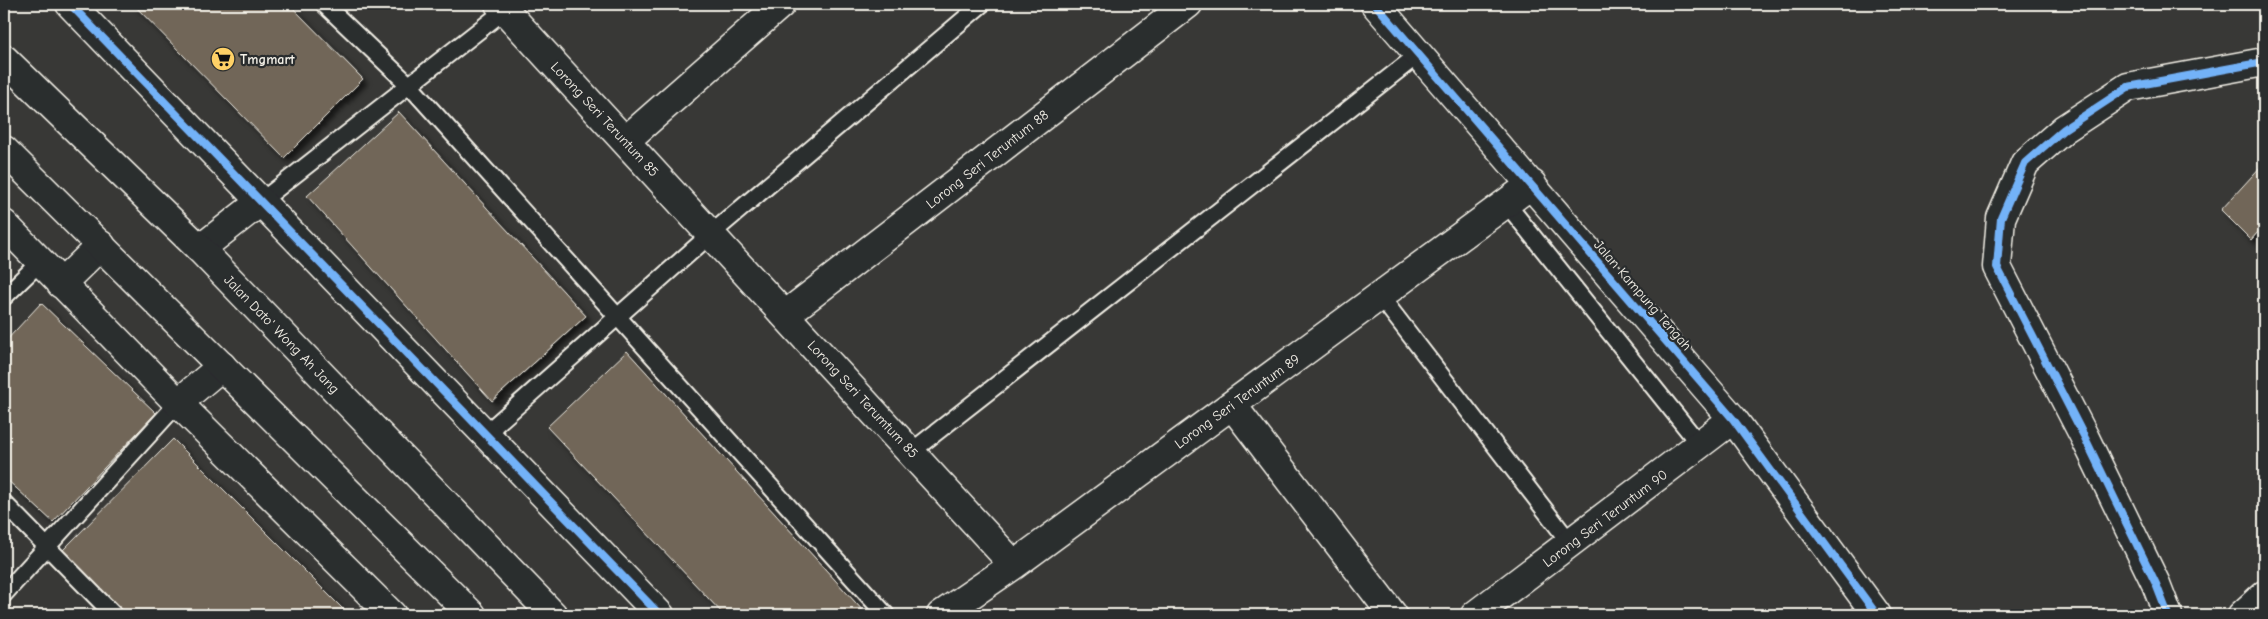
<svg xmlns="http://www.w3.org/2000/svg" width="2268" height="619" font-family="'Comic Neue',sans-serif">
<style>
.building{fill:#716658;stroke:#f4f1e8;filter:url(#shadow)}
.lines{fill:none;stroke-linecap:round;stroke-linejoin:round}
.lane-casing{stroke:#f4f1e8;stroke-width:20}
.street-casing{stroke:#f4f1e8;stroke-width:31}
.secondary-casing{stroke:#f4f1e8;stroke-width:31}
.lane{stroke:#2a2d2e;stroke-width:16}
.street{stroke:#2a2d2e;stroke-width:28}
.secondary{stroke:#2a2d2e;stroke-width:28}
.cycleway-casing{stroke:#2a2d2e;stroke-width:11}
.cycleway{stroke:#73b2f8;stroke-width:8}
.labels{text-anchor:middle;stroke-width:4.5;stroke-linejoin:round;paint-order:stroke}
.poi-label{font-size:14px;font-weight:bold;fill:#f4f1e8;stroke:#2a2d2e;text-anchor:start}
.street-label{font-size:14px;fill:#f4f1e8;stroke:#2a2d2e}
</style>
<defs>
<filter id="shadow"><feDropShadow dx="4.5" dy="4.5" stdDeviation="2.5" flood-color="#0009"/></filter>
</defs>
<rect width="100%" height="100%" fill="#383836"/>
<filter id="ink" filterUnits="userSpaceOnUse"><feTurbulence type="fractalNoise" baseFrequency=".02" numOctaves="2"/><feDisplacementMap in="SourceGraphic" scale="10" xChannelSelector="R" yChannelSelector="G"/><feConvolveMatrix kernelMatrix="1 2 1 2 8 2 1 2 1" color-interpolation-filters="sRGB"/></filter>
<g filter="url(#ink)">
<!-- building -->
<path class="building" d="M133 4H289L363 79 284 158Z
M399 112 586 316 492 401 307 196Z
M2264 163V225L2251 240 2221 210Z
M41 303 156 413 53 522 4 477V343Z
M627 351 865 613 862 615H724L547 427Z
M173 439 349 615H127L61 552Z"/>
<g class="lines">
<!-- lane casing -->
<g class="lane-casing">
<path id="lane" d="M324 4 409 85 886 615
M260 202 505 10
M1506 203 1700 445
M1380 296 1571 544
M4 297 40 262
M485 434 711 234 982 4
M911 452 1419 54
M4 503 114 615
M4 594 178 403"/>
</g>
<!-- street casing -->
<g class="street-casing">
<path id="street" d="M70 4 660 615
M499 4 1014 565
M1375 4 1733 419 1877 615
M625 141 781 4
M4 224 178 403 392 615
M200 249 260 202
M61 284 101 245
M785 315 1188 4
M178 403 222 366
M1232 405 1393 615
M941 615 1014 565 1532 184
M1475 615 1733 419
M2168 615 2156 584 2085 438 1997 267 2001 218 2025 163 2064 129 2128 87 2264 62
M2242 615 2264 595"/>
</g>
<!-- secondary casing -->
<g class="secondary-casing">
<path id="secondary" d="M4 59 200 249 553 615
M4 150 472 615"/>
</g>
<!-- lane -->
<use href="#lane" class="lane"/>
<!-- street -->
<use href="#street" class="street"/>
<!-- secondary -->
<use href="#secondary" class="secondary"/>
<!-- cycleway casing -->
<g class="cycleway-casing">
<path id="cycleway" d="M70 4 660 615
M1375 4 1733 419 1877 615
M2168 615 2156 584 2085 438 1997 267 2001 218 2025 163 2064 129 2128 87 2264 62"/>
</g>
<!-- cycleway -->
<use href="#cycleway" class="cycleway"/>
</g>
</g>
<!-- icons -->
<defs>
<g id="supermarket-disc" transform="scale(1.25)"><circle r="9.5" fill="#ffd166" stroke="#2a2d2e"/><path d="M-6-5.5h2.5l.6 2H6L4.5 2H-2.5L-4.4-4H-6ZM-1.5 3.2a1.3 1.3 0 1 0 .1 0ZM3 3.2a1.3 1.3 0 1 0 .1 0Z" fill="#111"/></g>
</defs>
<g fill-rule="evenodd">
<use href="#supermarket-disc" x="223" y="59"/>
</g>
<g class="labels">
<!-- poi labels -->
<g class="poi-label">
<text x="240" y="64">Tmgmart</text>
</g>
<!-- street labels -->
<g class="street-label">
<text transform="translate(605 119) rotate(47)" y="5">Lorong Seri Teruntum 85</text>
<text transform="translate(987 159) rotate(-38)" y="5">Lorong Seri Teruntum 88</text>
<text transform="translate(1643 295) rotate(49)" y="5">Jalan Kampung Tengah</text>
<text transform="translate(282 334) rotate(46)" y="5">Jalan Dato' Wong Ah Jang</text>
<text transform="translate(863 399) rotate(47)" y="5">Lorong Seri Terumtum 85</text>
<text transform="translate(1237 401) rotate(-36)" y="5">Lorong Seri Teruntum 89</text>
<text transform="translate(1605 518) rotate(-37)" y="5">Lorong Seri Teruntum 90</text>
</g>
</g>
<!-- margin -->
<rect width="2268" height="619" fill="none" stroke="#2a2d2e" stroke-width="20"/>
<rect x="10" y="10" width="2248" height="599" fill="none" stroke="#f4f1e8" stroke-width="2" filter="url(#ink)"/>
</svg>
